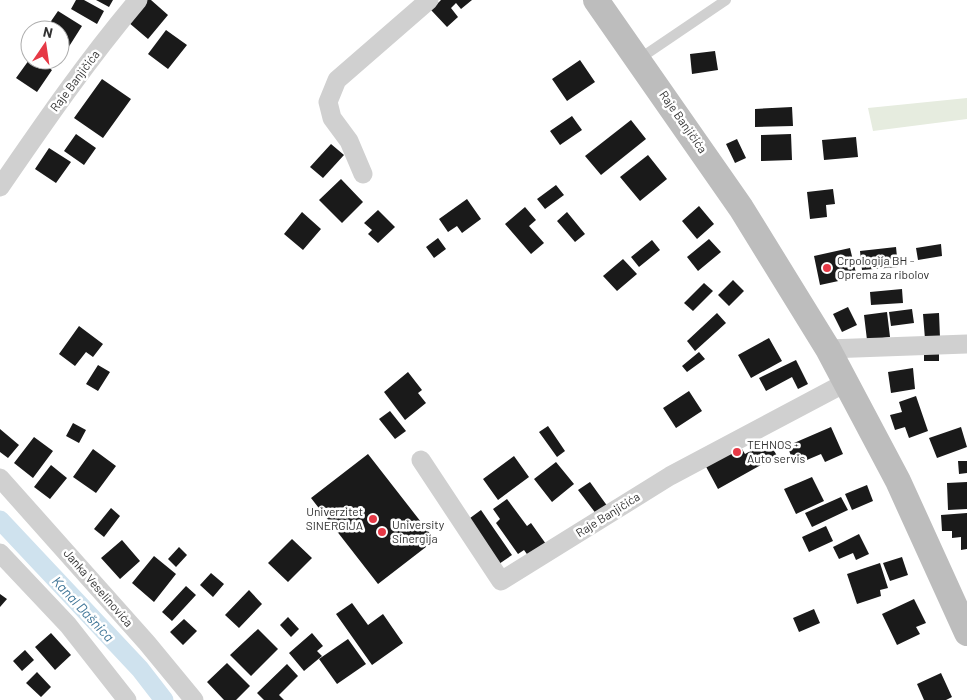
<svg xmlns="http://www.w3.org/2000/svg" width="967" height="700" font-family="Barlow,sans-serif">
<style>
.green{fill:#e6ecdf}
.lines{fill:none;stroke-linecap:round;stroke-linejoin:round}
.canal{stroke:#cfe2ee;stroke-width:19}
.building{fill:#1a1a1a}
.lane{stroke:#d0d0d0;stroke-width:10}
.street{stroke:#d0d0d0;stroke-width:19}
.secondary{stroke:#bdbdbd;stroke-width:26}
.poi-dot{fill:#e63946;stroke:#fff;stroke-width:2}
.labels{text-anchor:middle;stroke-width:5;stroke-linejoin:round;paint-order:stroke}
.street-label{font-size:12px;fill:#333;stroke:#fff}
.poi-label{font-size:12px;fill:#333;stroke:#fff;text-anchor:start}
.water-label{font-size:14px;font-style:italic;fill:#3f7597;stroke:#fff}
</style>
<rect width="100%" height="100%" fill="#fff"/>
<!-- green -->
<path class="green" d="M967 98V119L873 131 868 108Z"/>
<g class="lines">
<!-- canal -->
<path class="canal" d="M0 520 140 669 164 700"/>
</g>
<!-- building -->
<path class="building" d="M76 0H84L104 11 97 24 71 9Z
M96 0H113L109 7Z
M147 0H151L168 15 148 39 128 22Z
M441 0H472L461 9 456 3 451 8 458 17 447 27 431 10Z
M58 11 82 26 63 56 60 54V30H45Z
M166 30 187 45 168 69 148 54Z
M715 51 718 70 692 74 690 54Z
M29 60H38L52 70 37 92 16 78Z
M580 60 595 82 567 101 552 79Z
M102 79 131 99 103 138 74 118Z
M792 107 793 126 755 127V109Z
M572 116 582 130 560 145 550 131Z
M631 120 646 139 601 175 585 156Z
M76 134 96 148 84 165 64 151Z
M791 134 792 160 761 161V135Z
M856 137 858 157 824 160 822 140Z
M737 139 746 158 735 163 726 144Z
M331 144 344 155 323 178 310 167Z
M49 148 71 162 56 183 35 169Z
M648 155 667 179 640 201 620 177Z
M341 179 363 202 342 223 319 200Z
M556 185 564 195 545 209 537 199Z
M833 189 835 204 826 205 827 217 810 219 807 192Z
M467 199 481 219 462 233 457 226 448 232 439 219Z
M699 206 714 224 697 239 682 221Z
M525 207 536 220 529 226 544 243 531 254 505 224Z
M378 210 395 227 378 243 368 234 372 230 364 223Z
M302 212 321 229 303 250 284 234Z
M567 212 585 234 575 242 557 221Z
M438 238 446 249 434 258 426 247Z
M709 239 721 252 698 271 687 257Z
M652 240 660 250 639 267 631 257Z
M941 244 942 256 918 260 916 248Z
M896 247 898 267 862 270 860 251Z
M850 248 857 277 820 285 814 256Z
M623 259 637 274 617 291 603 276Z
M733 280 744 291 729 306 718 295Z
M704 283 713 291 693 311 684 303Z
M902 289 903 303 871 305 870 292Z
M848 307 857 325 842 332 833 314Z
M912 309 914 323 891 326 889 312Z
M887 312 890 337 867 340 864 315Z
M717 313 726 323 695 351 687 341Z
M939 313 940 338 925 339 923 314Z
M79 326 103 344 93 357 86 352 75 366 59 354Z
M769 338 782 361 751 378 738 355Z
M699 352 705 359 687 372 682 366Z
M924 353H939V361H924Z
M796 360 808 384 798 389 792 377 766 391 759 378Z
M98 365 110 372 98 391 86 384Z
M913 368 915 389 891 393 888 372Z
M408 372 422 390 418 393 426 403 405 420 384 392Z
M689 391 702 411 676 428 663 408Z
M916 396 928 431 909 438 905 427 895 430 890 415 902 412 899 402Z
M390 411 406 431 395 439 379 419Z
M73 423 86 430 79 443 66 436Z
M548 426 565 451 557 457 539 432Z
M831 427 843 454 825 462 821 454 795 465 787 446Z
M961 427 967 447 937 458 929 438Z
M0 429 19 445 8 458 0 452Z
M34 437 53 451 33 478 14 463Z
M769 441 777 456 718 489 704 463 739 444 745 454Z
M93 449 116 466 96 493 73 477Z
M368 454 435 540 378 584 311 498Z
M514 456 529 477 498 500 483 479Z
M958 461H967V473L959 474Z
M556 462 574 484 552 502 534 479Z
M51 465 67 478 50 499 34 487Z
M812 477 824 501 796 514 784 489Z
M590 482 608 507 597 515 578 490Z
M967 482V509L948 510 947 483Z
M867 485 873 501 852 510 845 494Z
M841 497 848 510 812 527 805 513Z
M507 499 527 526 531 523 546 544 529 557 524 550 518 554 496 523 500 519 493 509Z
M111 508 120 516 104 537 94 529Z
M481 510 512 555 496 566 466 521Z
M967 513V549L961 550V537L952 538V531H942L941 515Z
M826 526 833 541 809 552 802 537Z
M859 534 869 554 856 560 853 553 839 559 833 547Z
M292 539 312 558 288 582 268 563Z
M122 540 140 561 120 579 101 558Z
M179 547 187 555 176 567 168 559Z
M154 556 176 574 154 602 132 583Z
M902 557 908 575 890 581 883 563Z
M880 563 888 588 880 590 881 596 857 604 847 574Z
M211 573 224 584 213 597 200 585Z
M186 586 196 595 172 621 162 612Z
M249 590 262 604 239 628 225 615Z
M0 594 7 599 0 607Z
M914 599 926 623 916 627 920 634 897 645 882 614Z
M352 603 368 625 383 614 403 643 372 665 336 614Z
M814 609 820 623 799 632 793 618Z
M288 617 299 629 291 637 280 625Z
M184 619 197 631 183 645 170 632Z
M258 629 278 649 251 676 230 655Z
M51 633 71 655 55 670 35 647Z
M312 633 323 646 317 651 322 656 304 671 289 653Z
M348 639 366 664 337 684 319 659Z
M25 650 34 660 22 671 13 661Z
M227 663 250 686 236 700H224L207 682Z
M287 664 298 676 279 695 284 700H264L257 693Z
M37 672 51 687 41 697 26 683Z
M941 673 952 697 946 700H924L917 684Z"/>
<g class="lines">
<!-- lane -->
<path class="lane" d="M639 59 726 0"/>
<!-- street -->
<path class="street" d="M363 174 349 141 332 118 328 102 337 80 429 0
M0 187C44 123 88 59 138 0
M828 349 967 344
M421 460 501 581 670 476 845 383
M0 478 147 643 194 700
M0 553 68 625 127 700"/>
<!-- secondary -->
<path class="secondary" d="M596 0 741 208 828 349 898 481 967 633"/>
</g>
<!-- markers -->
<g class="poi-dot">
<circle cx="827" cy="268" r="5"/>
<circle cx="737" cy="452" r="5"/>
<circle cx="373" cy="519" r="5"/>
<circle cx="382" cy="532" r="5"/>
</g>
<g class="labels">
<!-- street labels -->
<g class="street-label">
<text transform="translate(75 81) rotate(-53)" y="4">Raje Banjičića</text>
<text transform="translate(683 122) rotate(55)" y="4">Raje Banjičića</text>
<text transform="translate(608 515) rotate(-32)" y="4">Raje Banjičića</text>
<text transform="translate(98 588) rotate(49)" y="4">Janka Veselinovića</text>
</g>
<!-- poi labels -->
<g class="poi-label">
<text x="837" y="265">Crpologija BH -<tspan x="837" dy="14">Oprema za ribolov</tspan></text>
<text x="747" y="449">TEHNOS -<tspan x="747" dy="14">Auto servis</tspan></text>
<text x="363" y="516" text-anchor="end">Univerzitet<tspan x="363" dy="14">SINERGIJA</tspan></text>
<text x="392" y="529">University<tspan x="392" dy="14">Sinergija</tspan></text>
</g>
<!-- water labels -->
<g class="water-label">
<text transform="translate(83 609) rotate(47)" y="5">Kanal Dašnica</text>
</g>
</g>
<!-- north arrow -->
<g transform="translate(45 45) rotate(13)"><circle r="24" fill="#ffffff" stroke="#adadad"/>
<path d="M0-4L9 19L0 12L-9 19Z" fill="#e63946"/>
<text y="-8" font-size="14" font-weight="bold" text-anchor="middle" fill="#333333">N</text>
</g>
</svg>
